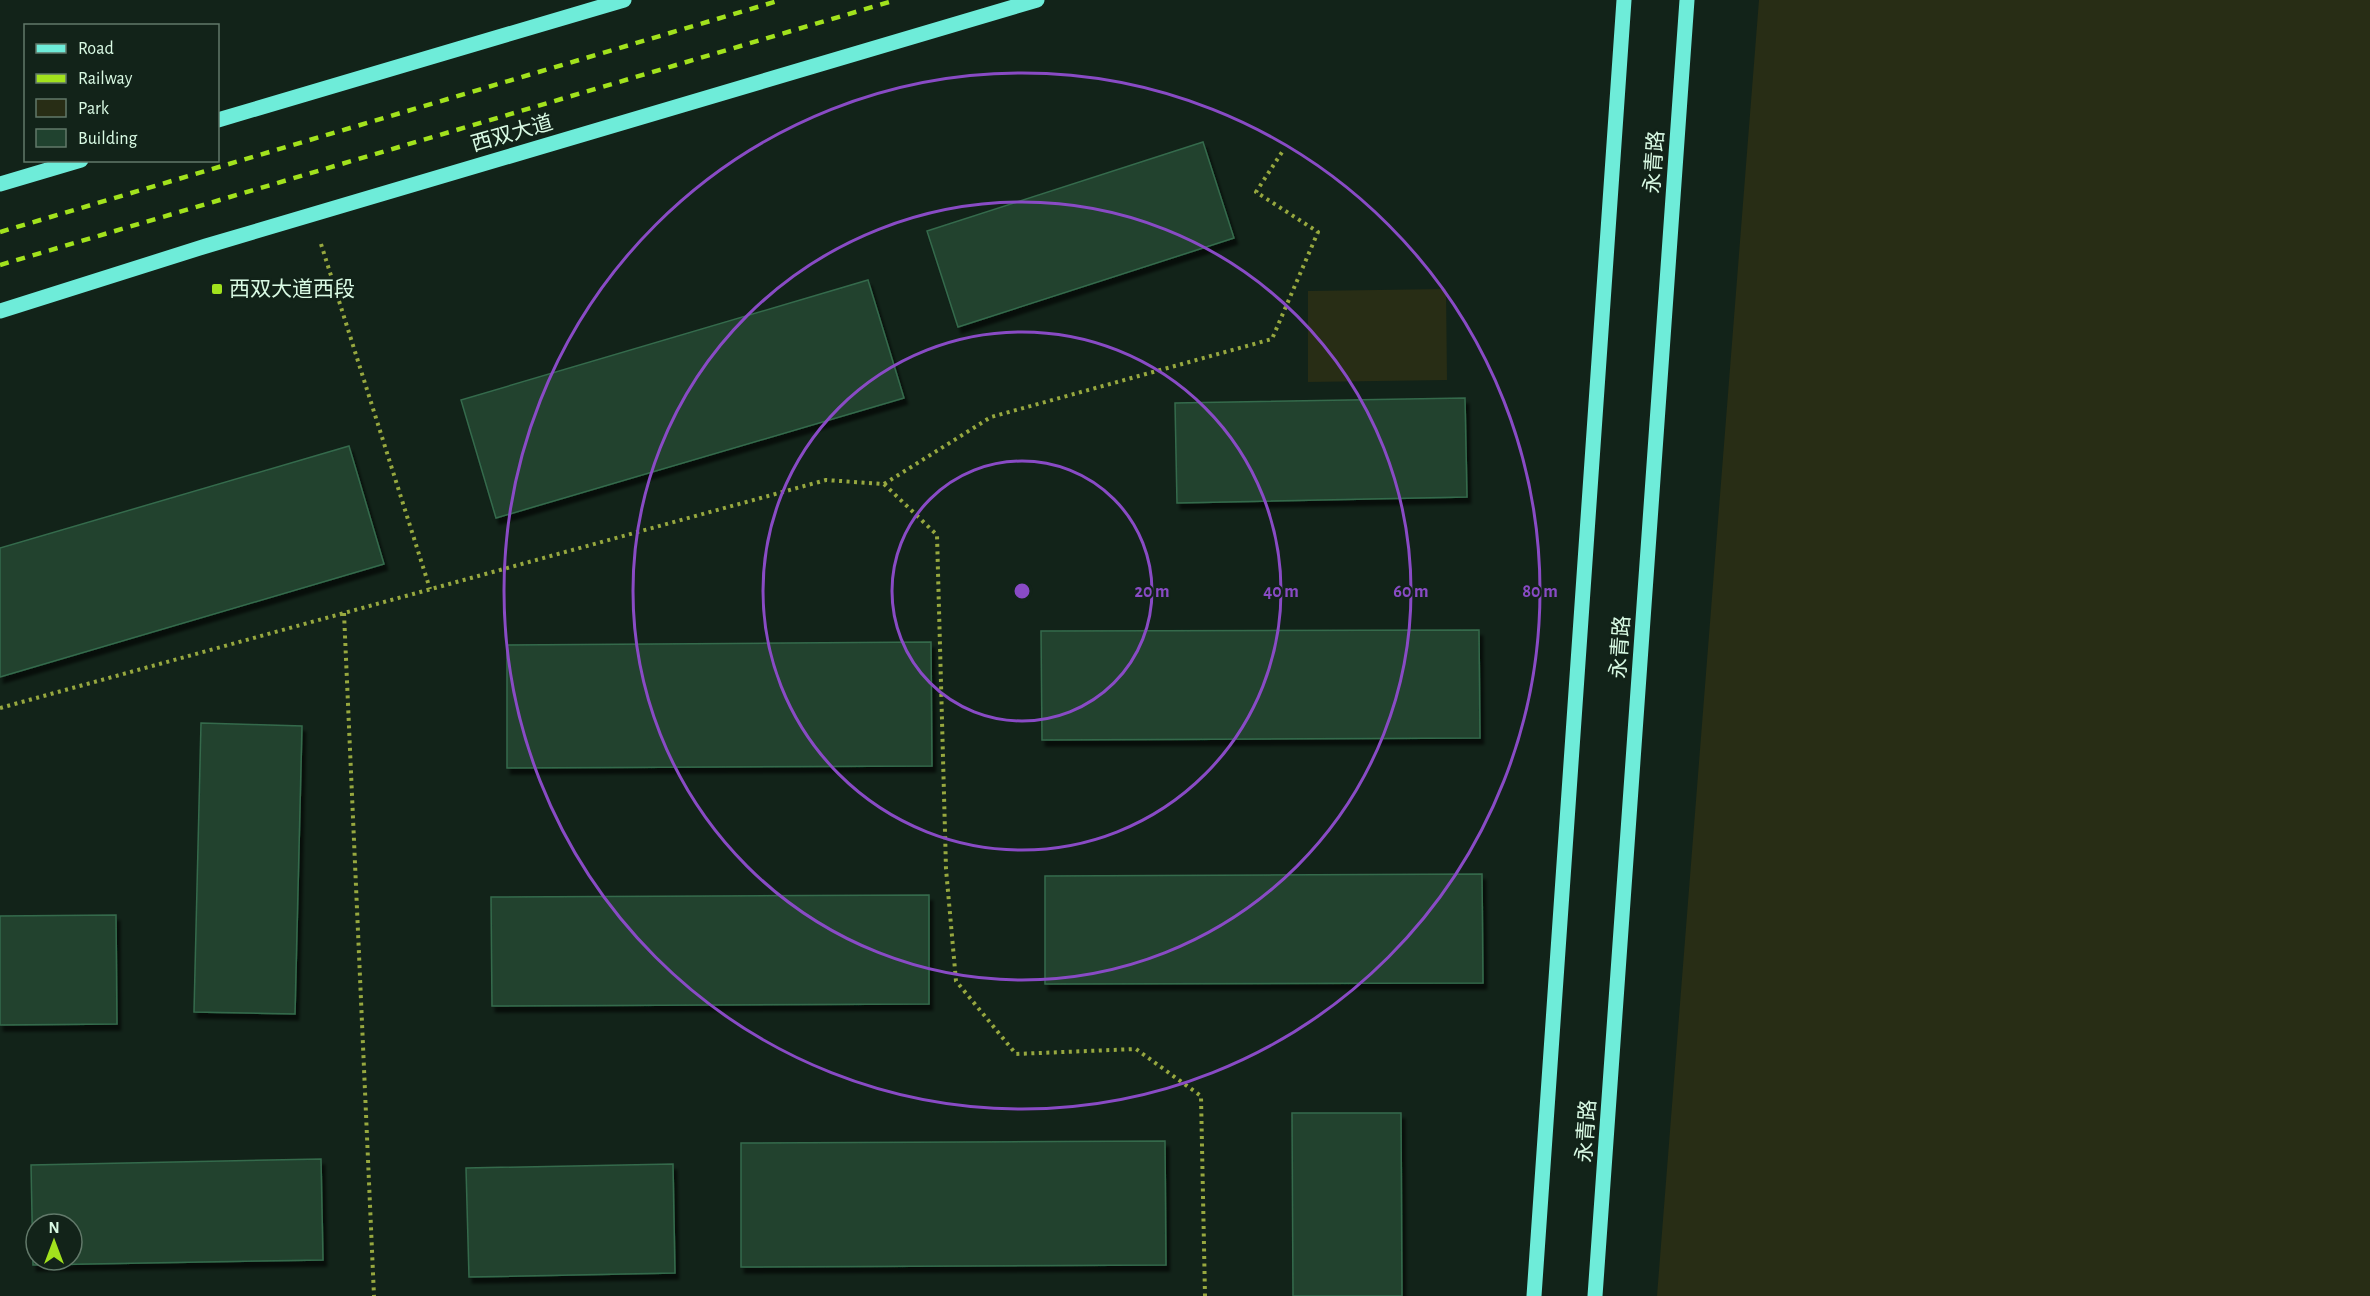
<svg xmlns="http://www.w3.org/2000/svg" width="2370" height="1296" font-family="'Alegreya Sans','Noto Sans SC',sans-serif">
<style>
.green{fill:#282d15}
.building{fill:#20422f;stroke:#356b4c;stroke-width:1.5;fill-rule:evenodd;filter:url(#shadow)}
.lines{fill:none;stroke-linecap:round;stroke-linejoin:round}
.path{stroke:#97a83f;stroke-width:4;stroke-dasharray:3 4.5;stroke-linecap:butt}
.major{stroke:#6eecd9;stroke-width:15}
.rail{stroke:#a2e21d;stroke-width:4.5;stroke-dasharray:9 8;stroke-linecap:butt}
.ring{fill:none;stroke:#894bc5;stroke-width:3}
.poi-dot{fill:#a2e21d;stroke:#122319;stroke-width:2}
.labels{text-anchor:middle;stroke-width:4.5;stroke-linejoin:round;paint-order:stroke}
.street-label{font-size:21px;fill:#d9fae4;stroke:#122319}
.poi-label{font-size:21px;fill:#d9fae4;stroke:#122319;text-anchor:start}
.centre{fill:#894bc5;stroke:#122319;stroke-width:3}
.ring-label{font-size:18px;text-anchor:middle;font-weight:bold;fill:#894bc5;stroke:#122319;stroke-width:4.5;stroke-linejoin:round;paint-order:stroke}
</style>
<defs>
<filter id="shadow"><feDropShadow dx="3.5" dy="6" stdDeviation="1.5" flood-color="#0009"/></filter>
</defs>
<rect width="100%" height="100%" fill="#122319"/>
<!-- green -->
<path class="green" d="M1759 0H2370V1296H1657Z
M1446 289 1447 380 1308 382V291Z"/>
<!-- building -->
<path class="building" d="M1203 142 1234 238 958 327 927 231Z
M868 280 904 398 496 518 461 400Z
M1465 398 1467 497 1177 503 1175 403Z
M349 446 384 564 0 677V548Z
M1479 630 1480 738 1042 740 1041 631Z
M931 642 932 766 507 768V645Z
M201 723 302 726 295 1014 194 1012Z
M1482 874 1483 983 1045 984V876Z
M929 895V1004L492 1006 491 897Z
M116 915 117 1024 0 1025V916Z
M1292 1113H1401L1402 1296H1293Z
M1165 1141 1166 1265 741 1267V1143Z
M321 1159 323 1260 33 1265 31 1165ZM36 1224H72V1260H36Z
M673 1164 675 1273 469 1277 466 1168Z"/>
<g class="lines">
<!-- path -->
<path class="path" d="M321 244 430 589
M884 484 991 417 1272 339 1318 232 1256 192 1284 149
M344 613 374 1296
M0 708 826 480 884 484 937 535 946 869 956 981 1016 1054 1136 1049 1201 1096 1205 1296"/>
<!-- major -->
<path class="major" d="M218 120 624 0
M0 184 81 160
M0 311 206 246 1037 0
M1534 1296 1624 0
M1595 1296 1687 0"/>
<!-- rail -->
<path class="rail" d="M0 232 781 0
M0 265 896 0"/>
</g>
<!-- distance rings -->
<g class="ring">
<circle cx="1022" cy="591" r="130"/>
<circle cx="1022" cy="591" r="259"/>
<circle cx="1022" cy="591" r="389"/>
<circle cx="1022" cy="591" r="518"/>
</g>
<!-- markers -->
<rect class="poi-dot" x="211" y="283" width="12" height="12" rx="3"/>
<g class="labels">
<!-- street labels -->
<g class="street-label">
<text transform="translate(512 133) rotate(-16)" y="7">西双大道</text>
<text transform="translate(1654 162) rotate(-86)" y="7">永青路</text>
<text transform="translate(1620 647) rotate(-86)" y="7">永青路</text>
<text transform="translate(1586 1131) rotate(-86)" y="7">永青路</text>
</g>
<!-- poi labels -->
<g class="poi-label">
<text x="229" y="296">西双大道西段</text>
</g>
</g>
<circle cx="1022" cy="591" r="9" class="centre"/>
<g class="ring-label">
<text x="1152" y="597">20 m</text>
<text x="1281" y="597">40 m</text>
<text x="1411" y="597">60 m</text>
<text x="1540" y="597">80 m</text>
</g>
<!-- legend -->
<rect x="24" y="24" width="195" height="138" fill="#122319" stroke="#62796a" stroke-width="1.5"/>
<rect x="36" y="44" width="30" height="9" fill="#6eecd9" stroke="#62796a" stroke-width="1.5"/>
<text x="78" y="54" font-size="18" fill="#d9fae4">Road</text>
<rect x="36" y="74" width="30" height="9" fill="#a2e21d" stroke="#62796a" stroke-width="1.5"/>
<text x="78" y="84" font-size="18" fill="#d9fae4">Railway</text>
<rect x="36" y="99" width="30" height="18" fill="#282d15" stroke="#62796a" stroke-width="1.5"/>
<text x="78" y="114" font-size="18" fill="#d9fae4">Park</text>
<rect x="36" y="129" width="30" height="18" fill="#20422f" stroke="#62796a" stroke-width="1.5"/>
<text x="78" y="144" font-size="18" fill="#d9fae4">Building</text>
<!-- north arrow -->
<g transform="translate(54 1242)"><circle r="28" fill="#122319" stroke="#62796a" stroke-width="1.5"/>
<path d="M0-4.5L10 22L0 15L-10 22Z" fill="#a2e21d"/>
<text y="-9" font-size="16" font-weight="bold" text-anchor="middle" fill="#d9fae4">N</text>
</g>
</svg>
